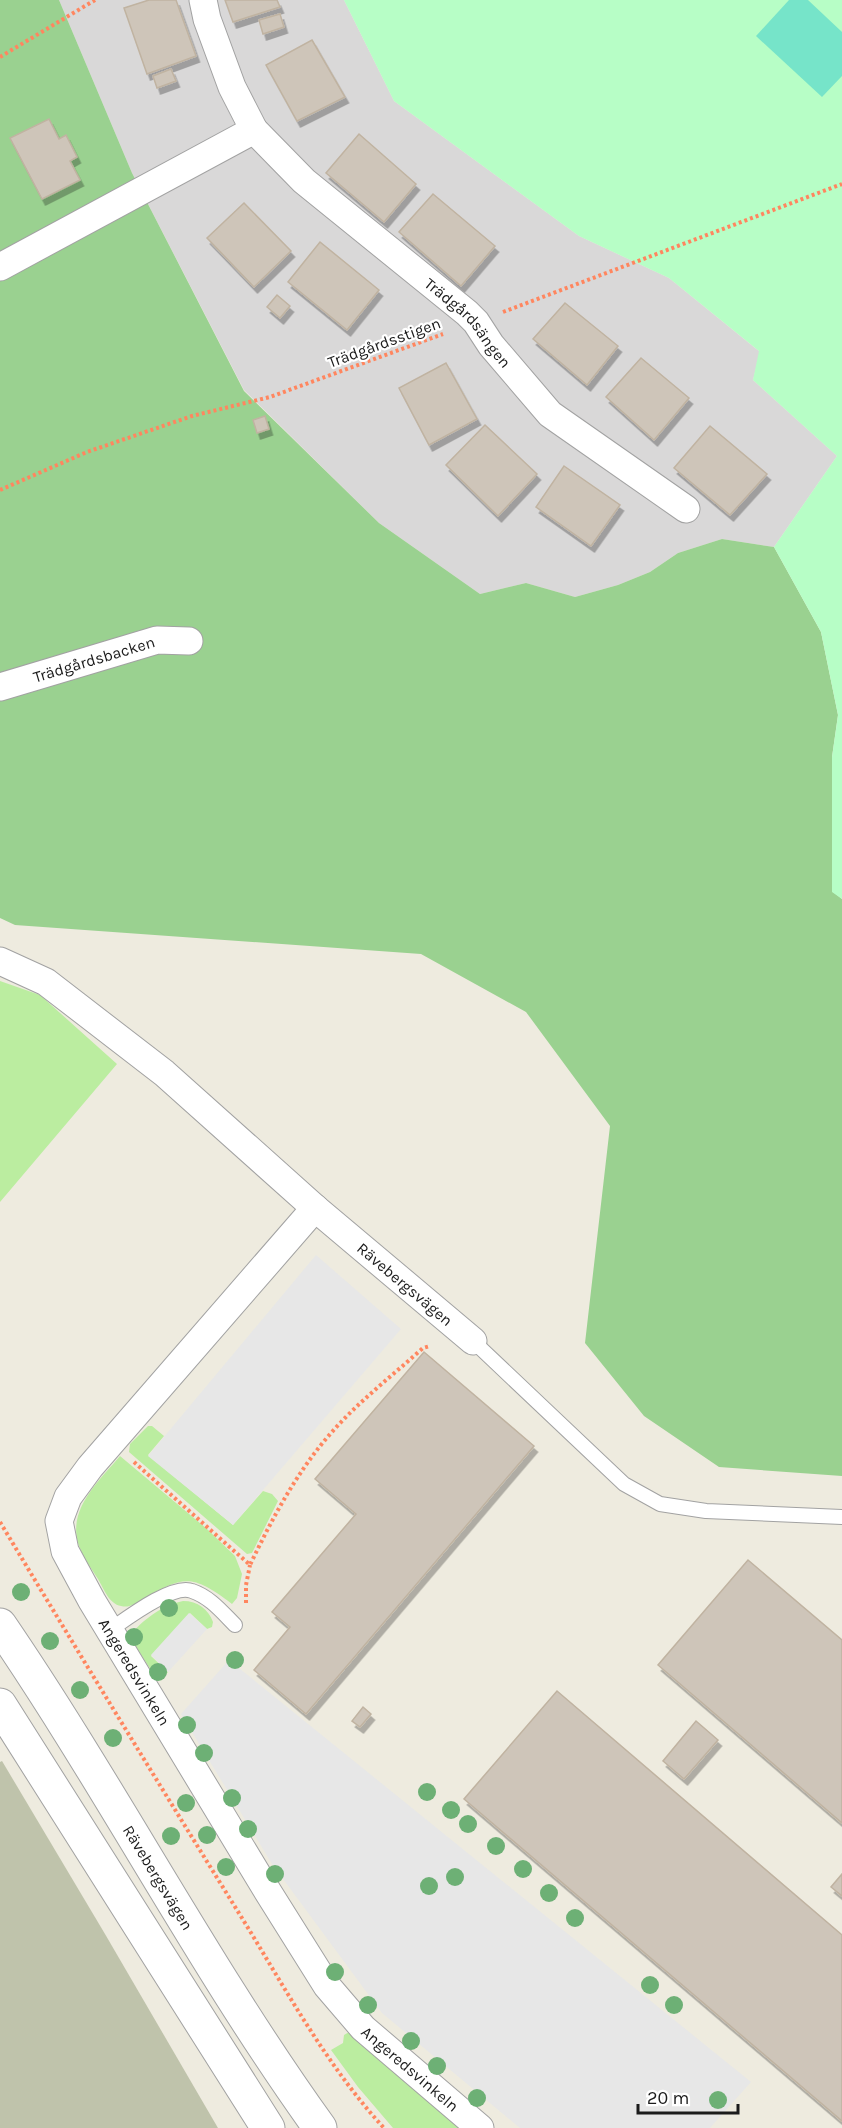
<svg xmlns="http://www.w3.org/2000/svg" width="842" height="2128" font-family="Karla,sans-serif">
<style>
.residential{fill:#d9d8d8}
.construction{fill:#bfc3ab}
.grass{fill:#bbeda0}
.forest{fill:#9ad190}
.park{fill:#b7fec6}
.pitch{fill:#76e4c9}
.parking{fill:#e7e7e7}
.building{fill:#cec5b9;stroke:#c0b3a1;stroke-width:1.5;filter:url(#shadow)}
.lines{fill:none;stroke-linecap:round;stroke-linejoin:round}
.service-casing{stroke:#a2a2a2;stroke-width:16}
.minor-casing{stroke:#a2a2a2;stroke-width:29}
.tertiary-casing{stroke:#a2a2a2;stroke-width:35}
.path{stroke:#ff865f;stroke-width:4;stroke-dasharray:3 3;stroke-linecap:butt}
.service{stroke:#fff;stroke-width:14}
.minor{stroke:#fff;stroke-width:27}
.tertiary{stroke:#fff;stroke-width:33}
.tree{fill:#6db075}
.labels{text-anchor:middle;stroke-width:4.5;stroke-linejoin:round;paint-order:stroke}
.street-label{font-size:16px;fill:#1b1b1b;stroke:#fff}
</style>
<defs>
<filter id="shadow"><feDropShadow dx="3.5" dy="6" stdDeviation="0" flood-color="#0004"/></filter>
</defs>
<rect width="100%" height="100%" fill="#eeebdf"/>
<!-- residential -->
<path class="residential" d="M59 0H344L394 101 579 236 669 278 760 352 753 380 837 456 774 547 722 539 678 553 650 572 618 585 575 597 526 583 480 594 379 523 244 390 132 173Z"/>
<!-- construction -->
<path class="construction" d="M2 1761 105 1934 218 2128H0V1762Z"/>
<!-- grass -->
<path class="grass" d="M0 981 40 995 117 1064 0 1202Z
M148 1426H152L164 1436 148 1455 233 1525 263 1491 272 1494 278 1501 252 1553 247 1554 129 1452 130 1444Z
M120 1456 207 1529 235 1556 242 1574 237 1598 232 1604C192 1574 184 1575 142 1600 135 1604 129 1608 121 1606 109 1604 104 1589 98 1579 91 1568 82 1556 78 1543 68 1508 100 1480 120 1456Z
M183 1601C198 1601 208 1609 213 1622L212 1627 207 1629 190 1613 151 1656 168 1672 164 1677 158 1681 129 1636C143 1620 162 1605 183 1601Z
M349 2032 460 2128H393L358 2087 331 2050 343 2043 344 2035Z"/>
<!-- forest -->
<path class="forest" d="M0 0H59L132 173 244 391 379 523 480 594 526 583 575 597 618 585 650 572 678 553 722 539 774 547 821 632 838 715 832 757V891L842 899V1476L719 1467 644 1416 585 1343 610 1126 526 1012 421 954 15 925 0 918Z"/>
<!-- park -->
<path class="park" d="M344 0H842V899L832 892V757L838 715 821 632 774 547 837 456 753 380 759 351 669 278 579 236 394 101Z"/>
<!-- pitch -->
<path class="pitch" d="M789 0H808L842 32V76L822 97 756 36Z"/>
<!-- parking -->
<path class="parking" d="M316 1255 401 1329 233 1525 148 1456Z
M189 1613 207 1629 168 1672 151 1655Z
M229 1660 751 2082 710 2128H520L382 2013 272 1864 181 1714Z"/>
<!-- building -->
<path class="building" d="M149 0H176L196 56 147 74 124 8Z
M225 0H277L280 7 233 22Z
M280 14 284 27 263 34 259 20Z
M312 40 345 97 297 121 266 65Z
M171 69 176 81 157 88 153 76Z
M49 119 59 139 66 135 77 157 70 161 80 180 42 199 10 138Z
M359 134 416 184 384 222 326 173Z
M433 194 495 246 461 286 399 232Z
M244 203 291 251 254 287 207 238Z
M320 242 379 290 347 330 288 282Z
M277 295 290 306 280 318 267 307Z
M565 303 618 346 587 385 533 339Z
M641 358 689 398 654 440 606 397Z
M446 363 477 419 429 445 399 388Z
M265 416 269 429 257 433 253 420Z
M485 425 537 474 498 516 446 465Z
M710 426 767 474 730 515 674 468Z
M564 466 620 505 591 546 536 507Z
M424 1352 534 1446 306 1714 254 1670 290 1627 272 1612 356 1514 315 1479Z
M748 1560 842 1640V1823L658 1665Z
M557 1691 842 1935V2121L464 1799Z
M363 1707 371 1714 360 1727 352 1721Z
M696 1721 718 1740 684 1779 663 1761Z
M842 1874V1896L831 1887Z"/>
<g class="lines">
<!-- service casing -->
<g class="service-casing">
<path id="service" d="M473 1341 624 1484 660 1504 706 1511 842 1517
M110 1630C126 1619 173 1583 192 1591 210 1597 222 1612 235 1625"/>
</g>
<!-- minor casing -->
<g class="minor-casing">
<g id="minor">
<path id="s1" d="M203 0 207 19 232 87 254 130 304 181 467 313 476 322 491 345 550 414 686 509"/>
<path d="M0 267 254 130"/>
<path id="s2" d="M0 687 157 640 189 641"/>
<path id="s3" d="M0 961 46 982 164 1073 315 1208 473 1341"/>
<path id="s4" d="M315 1208 90 1467 68 1497 59 1521 65 1551 92 1601 268 1892 327 1986 363 2028 480 2128"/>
</g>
</g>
<!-- tertiary casing -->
<g class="tertiary-casing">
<g id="tertiary">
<path id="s5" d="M0 1625C112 1789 204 1967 320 2128"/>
<path d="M0 1705 268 2128"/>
</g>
</g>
<!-- path -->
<path class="path" d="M0 57 95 0
M503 312 842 184
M0 490 87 452 192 416 270 397 443 334
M134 1462 250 1565C272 1519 297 1471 332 1432 359 1401 392 1376 423 1348L430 1346
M0 1522C78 1652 157 1781 237 1910 283 1984 325 2064 384 2128
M246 1603V1585L250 1565"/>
<!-- service -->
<use href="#service" class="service"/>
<!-- minor -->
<use href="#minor" class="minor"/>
<!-- tertiary -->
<use href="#tertiary" class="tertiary"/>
</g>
<!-- trees -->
<g class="tree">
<circle cx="21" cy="1592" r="9"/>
<circle cx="169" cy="1608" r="9"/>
<circle cx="134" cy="1637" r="9"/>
<circle cx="50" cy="1641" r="9"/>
<circle cx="235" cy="1660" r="9"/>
<circle cx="158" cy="1672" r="9"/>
<circle cx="80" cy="1690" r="9"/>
<circle cx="187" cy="1725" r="9"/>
<circle cx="113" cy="1738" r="9"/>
<circle cx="204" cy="1753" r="9"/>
<circle cx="427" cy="1792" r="9"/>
<circle cx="232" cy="1798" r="9"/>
<circle cx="186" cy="1803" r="9"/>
<circle cx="451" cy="1810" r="9"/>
<circle cx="468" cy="1824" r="9"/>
<circle cx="248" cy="1829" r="9"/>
<circle cx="207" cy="1835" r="9"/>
<circle cx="171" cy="1836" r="9"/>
<circle cx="496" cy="1846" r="9"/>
<circle cx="226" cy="1867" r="9"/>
<circle cx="523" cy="1869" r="9"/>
<circle cx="275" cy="1874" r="9"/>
<circle cx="455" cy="1877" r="9"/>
<circle cx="429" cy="1886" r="9"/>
<circle cx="549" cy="1893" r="9"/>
<circle cx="575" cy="1918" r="9"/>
<circle cx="335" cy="1972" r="9"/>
<circle cx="650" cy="1985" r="9"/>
<circle cx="368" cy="2005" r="9"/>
<circle cx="674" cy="2005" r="9"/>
<circle cx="411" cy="2041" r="9"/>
<circle cx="437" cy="2066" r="9"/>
<circle cx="477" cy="2098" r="9"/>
<circle cx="718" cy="2100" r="9"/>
</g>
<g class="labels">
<!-- street labels -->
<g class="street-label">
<text dy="6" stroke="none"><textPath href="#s1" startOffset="429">Trädgårdsängen</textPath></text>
<text transform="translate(384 342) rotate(-20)" y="6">Trädgårdsstigen</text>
<text dy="6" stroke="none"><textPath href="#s2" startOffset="98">Trädgårdsbacken</textPath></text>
<text dy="6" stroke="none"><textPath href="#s3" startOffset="520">Rävebergsvägen</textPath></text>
<text dy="6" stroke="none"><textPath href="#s4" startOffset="576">Angeredsvinkeln</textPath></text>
<text dy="6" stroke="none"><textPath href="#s5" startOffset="298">Rävebergsvägen</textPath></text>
<text dy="6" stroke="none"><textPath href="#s4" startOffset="1062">Angeredsvinkeln</textPath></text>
</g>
</g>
<!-- scale -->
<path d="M638 2104v9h100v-9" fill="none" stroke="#1b1b1b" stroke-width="3"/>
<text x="647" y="2104" font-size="18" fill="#1b1b1b" stroke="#ffffff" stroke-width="4.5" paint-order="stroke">20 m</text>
</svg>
